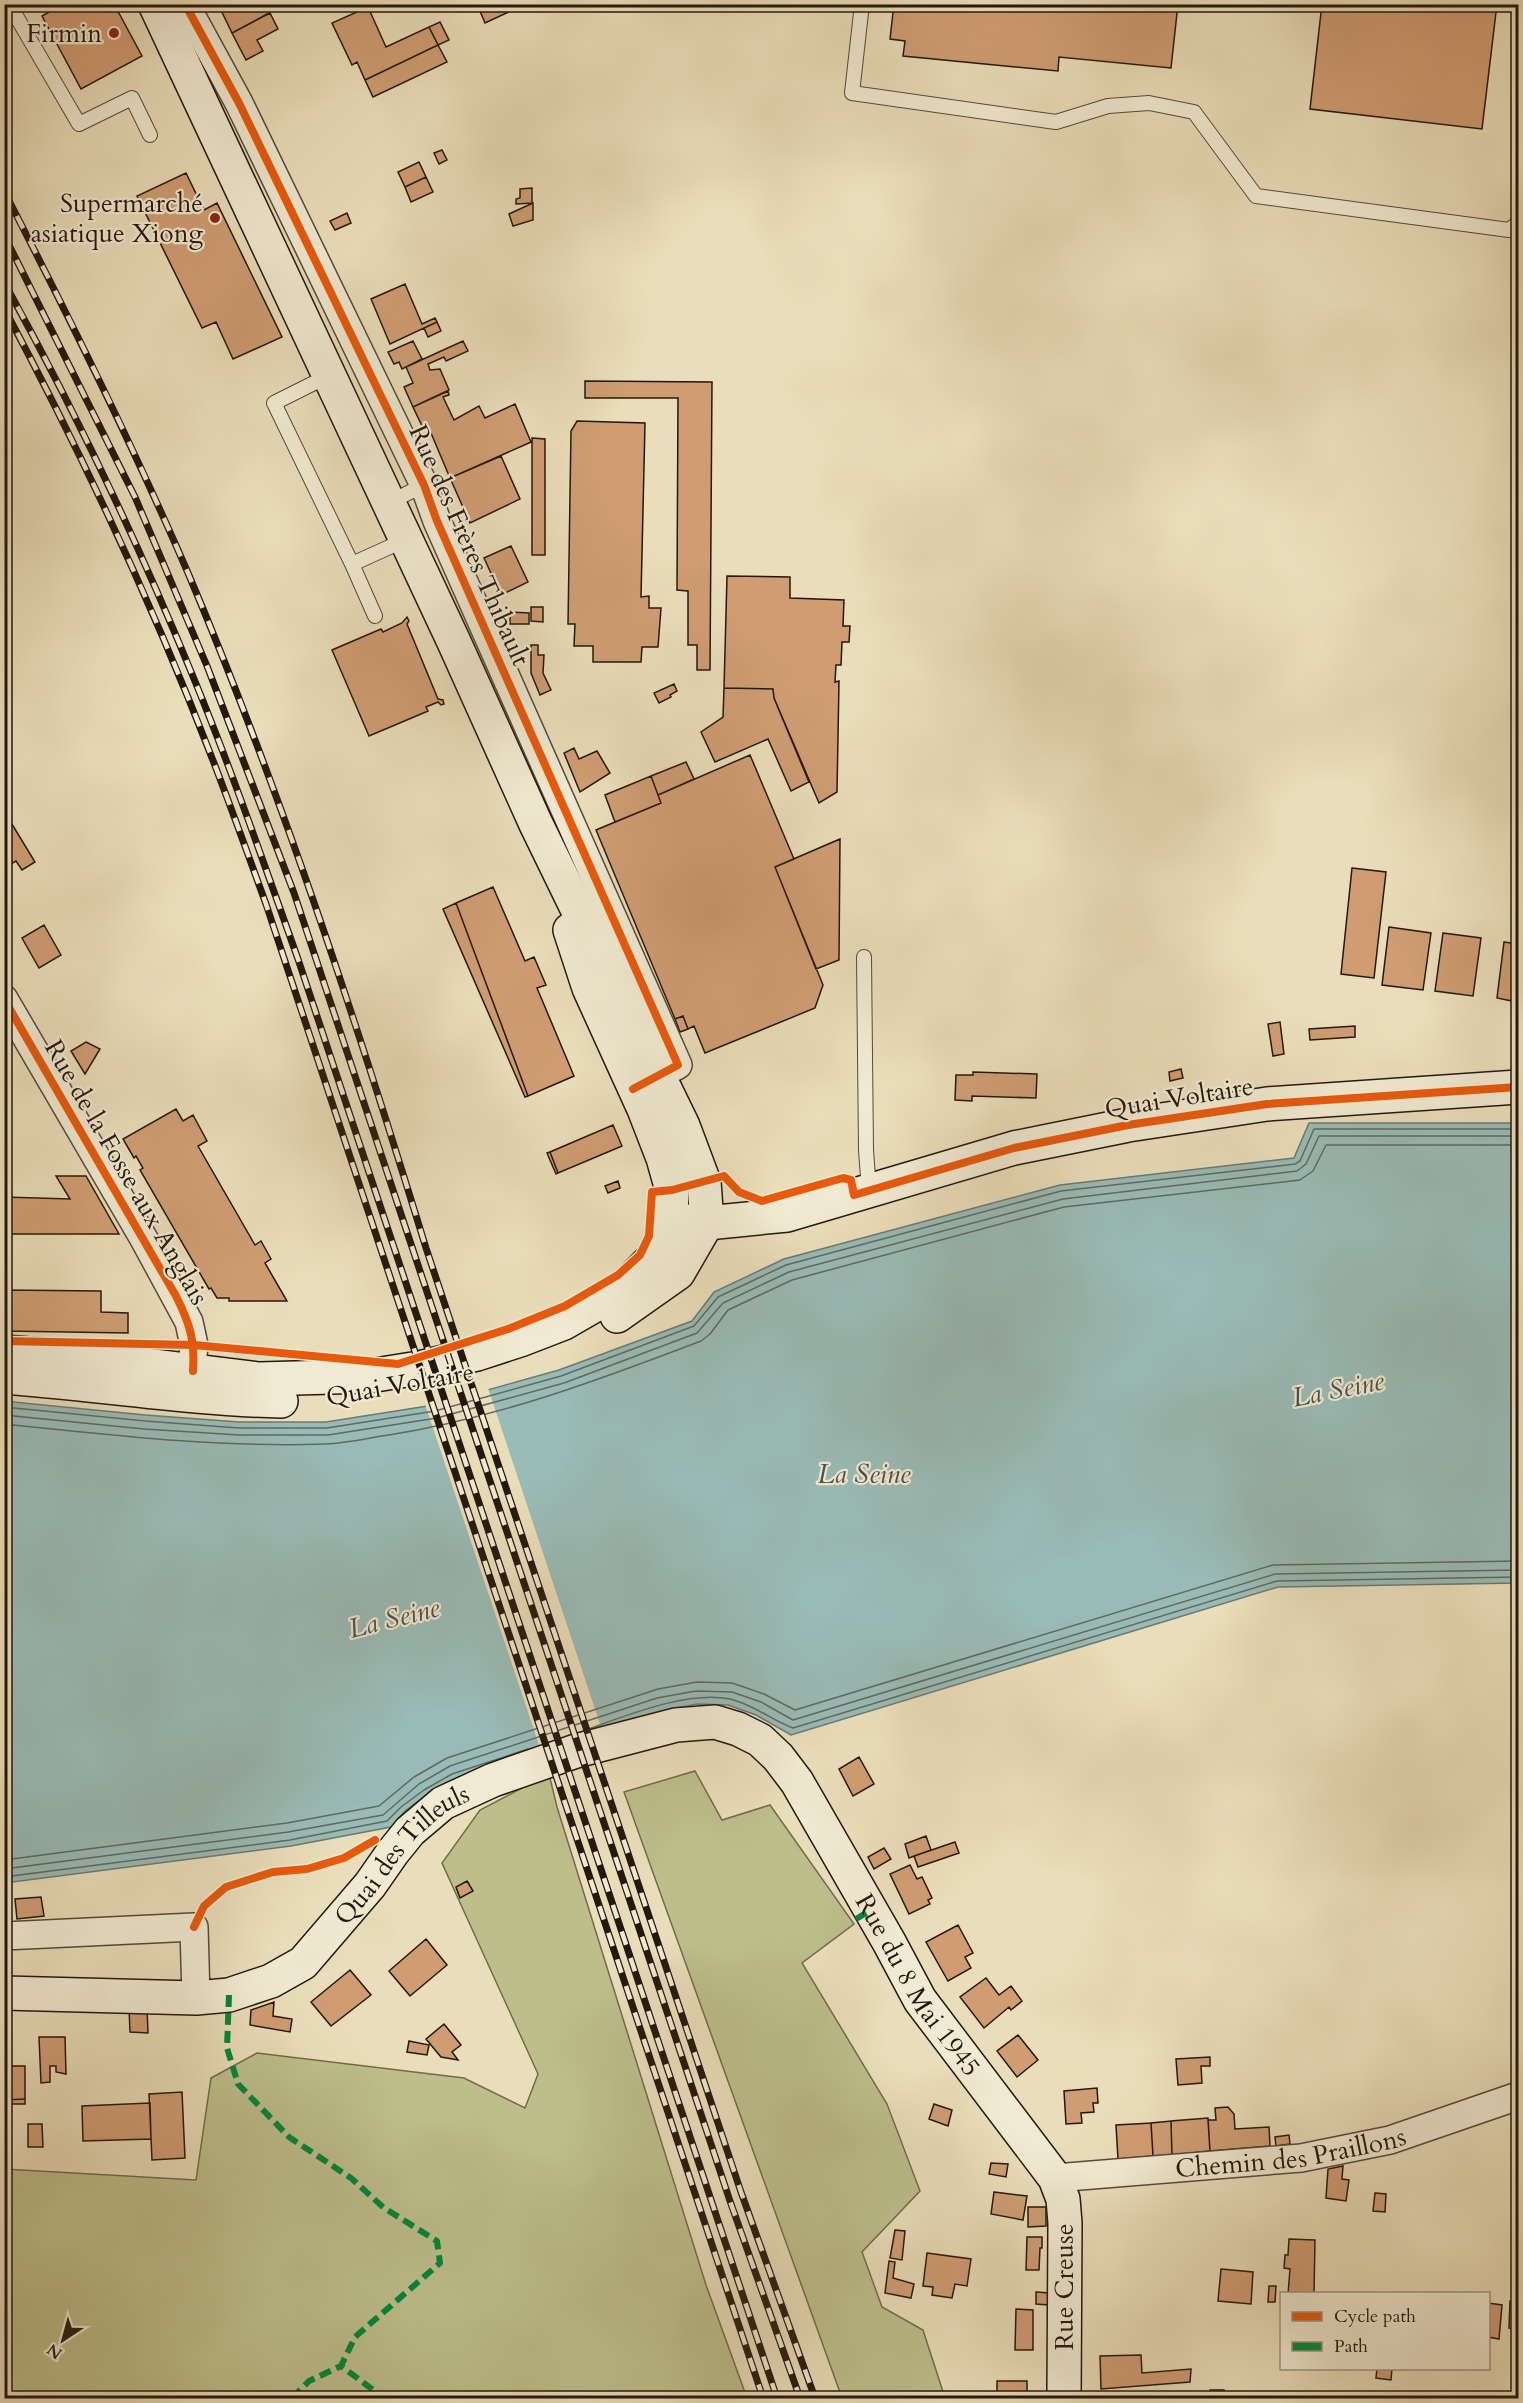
<svg xmlns="http://www.w3.org/2000/svg" width="1523" height="2403" font-family="Cardo,serif">
<style>
.green{fill:#bdbf8b;stroke:#706c4c;stroke-width:1.5}
.water{fill:#99bbb6;stroke:#6a7a73;stroke-width:1.5}
.pier{fill:#eadeba}
.lines{fill:none;stroke-linecap:round;stroke-linejoin:round}
.shore{stroke:#5e6a62;stroke-width:1.5}
.building{fill:#d09d73;stroke:#23180e;stroke-width:1.5}
.lane-casing{stroke:#554a39;stroke-width:16}
.street-casing{stroke:#554a39;stroke-width:30}
.secondary-casing{stroke:#23180e;stroke-width:36}
.lane{stroke:#f1ead2;stroke-width:14}
.street{stroke:#f1ead2;stroke-width:27}
.secondary{stroke:#f1ead2;stroke-width:33}
.rail-casing{stroke:#23180e;stroke-width:7}
.rail{stroke:#f1ead2;stroke-width:4.5;stroke-dasharray:14;stroke-linecap:butt}
.quiet{stroke:#00873e;stroke-width:6;stroke-dasharray:12 6;stroke-linecap:butt}
.cycleway-casing{stroke:#f1ead2;stroke-width:11}
.cycleway{stroke:#e8590c;stroke-width:8}
.poi-dot{fill:#8f2418;stroke:#f1ead2;stroke-width:2}
.labels{text-anchor:middle;stroke-width:4.5;stroke-linejoin:round;paint-order:stroke}
.poi-label{font-size:26px;fill:#23180e;stroke:#f1ead2;text-anchor:end}
.street-label{font-size:26px;fill:#23180e;stroke:#f1ead2}
.water-label{font-size:27px;font-style:italic;fill:#4c5149;stroke:#f1ead2}
</style>
<rect width="100%" height="100%" fill="#eadeba"/>
<filter id="stains"><feTurbulence type="fractalNoise" baseFrequency=".00333" numOctaves="4"/><feColorMatrix values="0 0 0 0 .2 0 0 0 0 .09 0 0 0 0 .02 0 0 0 .5 -.17"/></filter>
<radialGradient id="worn" r=".72"><stop offset=".6" stop-color="#630" stop-opacity="0"/><stop offset="1" stop-color="#630" stop-opacity=".3"/></radialGradient>
<!-- green -->
<path class="green" d="M695 1771 722 1820 770 1805 854 1924 802 1963 887 2104 920 2191 862 2252 882 2307 923 2330 945 2398H842L624 1792Z
M549 1774 557 1807 706 2285 747 2398H5L4 2169 196 2180 211 2078 257 2053 464 2078 525 2108 538 2074 442 1863 480 1810Z"/>
<!-- water -->
<path class="water" d="M1309 1123H1518V1583L1278 1587 791 1735 756 1715 728 1705 697 1704 662 1711 455 1779 427 1795 405 1811 391 1827 291 1846 5 1883 4 1401 145 1415 239 1422H326L434 1405 559 1370 692 1321 714 1292 784 1259 1060 1185 1294 1158Z"/>
<!-- pier -->
<path class="pier" d="M488 1388 603 1733 542 1754 425 1404Z"/>
<g class="lines">
<!-- shore -->
<path class="shore" d="M4 1407 145 1421 239 1428H327L435 1411 561 1376 694 1326 718 1297 786 1265 1061 1191 1295 1164 1300 1161 1314 1129H1518
M4 1415 144 1429 239 1435H328L437 1418 564 1383 697 1333 723 1303 789 1272 1063 1199 1297 1171 1306 1164 1319 1136H1518
M4 1424C111 1435 218 1448 326 1444 347 1443 368 1438 389 1435 497 1418 599 1380 701 1341L710 1334 728 1310 792 1280 1064 1207 1300 1180 1313 1171 1326 1145H1518
M583 1731C623 1717 687 1690 730 1699 753 1704 771 1720 793 1728L1277 1581 1518 1577
M4 1860 287 1823 379 1806 414 1777 447 1758 658 1689 697 1682 732 1683 764 1694 795 1710 1273 1565 1518 1561
M4 1869 288 1832 383 1815 419 1784 450 1766 657 1698 696 1691 732 1692 761 1702 793 1720 1275 1574 1518 1570
M4 1877 290 1840 387 1821 401 1807 424 1790 452 1774 528 1749"/>
</g>
<!-- building -->
<path class="building" d="M63 4H114L142 56 81 89 42 16Z
M218 4H247L251 11 269 4V13L232 33Z
M477 4H526L485 23Z
M894 4H1178L1171 68 1059 57 1058 71 903 56 905 41 890 39Z
M1322 4H1497L1482 129 1310 109Z
M368 7 386 47 429 27 438 45 365 80 357 62 352 65 332 23Z
M270 13 278 29 257 40 263 51 246 60 232 33Z
M440 22 449 40 438 45 429 27Z
M438 45 447 62 373 97 365 80Z
M442 150 447 160 439 164 434 153Z
M419 162 426 177 405 187 398 172Z
M186 173 204 210 217 203 282 337 233 359 216 322 202 328 137 196Z
M426 177 433 192 411 202 405 187Z
M532 188V203L516 204V199L520 198V189Z
M533 203V220L513 226 509 214Z
M347 213 351 223 335 230 330 221Z
M405 284 422 324 435 318 437 322 390 344 371 299Z
M437 322 441 331 428 337 424 328Z
M413 341 422 359 402 369 399 362 394 364 388 352Z
M463 341 468 351 446 361 444 357 428 364 430 370 440 369 449 390 413 407 404 387 413 383 406 367Z
M585 381 712 382 710 670H697V645H688V591L677 590 678 398H585Z
M448 391 449 395 443 397 454 420 479 406 485 418 515 404 531 442 450 478 428 426 423 428 413 407Z
M577 421 645 423 641 597 649 596V608H661L658 647H642L641 662H593V646H574L575 624H568L571 431Z
M532 438 545 439V555H532Z
M501 456 520 499 470 523 450 478Z
M511 546 528 582 501 595 484 558Z
M727 576 790 577V598L844 600 843 626H850L849 642H842L841 665H836L835 682 839 681 837 792 819 803 774 698 773 689 724 688Z
M531 607H543V622L531 621Z
M510 612 529 613V624H510Z
M407 617 409 621 407 624 438 699 443 700 444 704 441 705 438 702 426 707 428 711 369 736 332 650 381 629 383 632 402 623Z
M531 645H538V655H544L543 673 551 690 540 695 531 673Z
M674 684 677 691 670 695 671 697 659 703 654 693Z
M724 688 773 689 774 698 809 782 791 791 768 739 715 762 701 732 723 717Z
M574 748 579 759 597 751 610 773 580 792 564 753Z
M750 755 794 859 775 867 823 985 815 1008 705 1053 694 1026 688 1029 683 1016 675 1019 596 830 661 803 658 795Z
M686 762 694 779 658 795 651 776Z
M651 776 661 803 615 822 605 795Z
M4 811 35 862 22 870 16 861 4 868Z
M840 839 839 960 816 969 775 867Z
M1352 868 1386 872 1374 978 1341 974Z
M493 887 525 961 534 957 546 985 537 988 574 1076 528 1096 456 903Z
M456 903 528 1096 525 1097 443 909Z
M44 925 61 955 39 968 22 938Z
M1389 927 1431 933 1423 990 1382 985Z
M1443 933 1481 938 1473 996 1435 991Z
M1504 942 1518 944 1512 1001 1497 998Z
M683 1016 688 1029 680 1032 675 1019Z
M1280 1022 1284 1054 1273 1056 1268 1024Z
M1355 1026V1037L1310 1040 1309 1029Z
M86 1042 100 1049 85 1074 71 1051Z
M1181 1069 1183 1078 1170 1081 1169 1072Z
M973 1072 1037 1074 1036 1098 972 1096V1101L955 1100 956 1075H973Z
M176 1109 183 1121 193 1115 207 1141 198 1146 255 1245 261 1241 271 1259 265 1263 287 1301H229V1298H217L211 1288 209 1289 140 1170 143 1168 136 1156 134 1158 123 1139Z
M613 1125 622 1146 558 1173 550 1152Z
M550 1152 558 1173 556 1174 547 1153Z
M56 1176H86L119 1234H4V1197L70 1199Z
M618 1181 620 1188 608 1193 605 1186Z
M4 1290 101 1291V1312L128 1313V1333L4 1331Z
M859 1757 874 1784 853 1796 839 1769Z
M926 1836 931 1850 909 1858 905 1844Z
M955 1842 959 1853 918 1867 914 1856Z
M884 1848 891 1859 874 1869 868 1857Z
M910 1865 917 1879 922 1877 932 1898 928 1900 930 1904 909 1914 890 1874Z
M467 1881 473 1891 460 1898 456 1887Z
M41 1897 44 1916 17 1919 15 1899Z
M958 1925 973 1953 965 1957 971 1968 948 1981 926 1942Z
M426 1939 447 1965 410 1996 389 1971Z
M350 1970 371 1995 331 2026 311 2002Z
M986 1978 999 1995 1011 1986 1022 2001 1011 2010 1009 2007 984 2028 960 1997Z
M274 2002 273 2016 292 2019 290 2032 250 2025 251 2010Z
M129 2008H147L148 2033 130 2032Z
M444 2024 461 2045 452 2052 458 2060 441 2057 426 2039Z
M1018 2035 1038 2060 1017 2077 997 2051Z
M39 2037H65L66 2074 56 2072V2066H50V2082L41 2083Z
M409 2041 429 2045 427 2055 407 2052Z
M1210 2057V2066H1201L1202 2083 1178 2085 1176 2059Z
M4 2066H25V2099L4 2100Z
M1097 2088 1098 2103H1093L1094 2112 1081 2113 1082 2123 1066 2124 1064 2091Z
M182 2092 185 2158 152 2160 149 2094Z
M25 2099V2104H4V2100Z
M150 2103 151 2139 83 2141 82 2106Z
M934 2104 952 2110 948 2126 929 2119Z
M1228 2107 1234 2114 1235 2129 1269 2127 1270 2146 1210 2151 1208 2120H1216L1215 2108Z
M1208 2118 1210 2151 1172 2155 1171 2121Z
M1171 2121 1172 2155 1153 2156 1151 2123Z
M1151 2123 1153 2156 1118 2159 1116 2125Z
M28 2124H42L43 2147H28Z
M1289 2135 1290 2144 1276 2146 1275 2137Z
M991 2163 1008 2164 1006 2177 989 2174Z
M1343 2166 1342 2179 1349 2180 1346 2201 1326 2198 1328 2169Z
M994 2192 1027 2196 1023 2220 991 2214Z
M1375 2193 1386 2194 1385 2212 1373 2211Z
M1028 2207H1046V2226L1028 2227Z
M895 2230 905 2231 902 2260 890 2258Z
M1027 2237H1042V2248H1040L1039 2270H1026Z
M1289 2239 1315 2240 1314 2294H1288L1290 2269 1284 2268 1285 2255H1288Z
M927 2253 971 2259 967 2286 955 2284 952 2298 932 2295 933 2287 923 2286Z
M889 2261 895 2262 893 2278 914 2284 911 2298 885 2293Z
M1221 2269 1253 2272 1251 2304 1218 2301Z
M1269 2286H1276L1275 2302H1268Z
M1036 2292 1049 2293V2305L1036 2304Z
M1510 2301H1518V2329L1509 2328Z
M1488 2303 1502 2305 1499 2339 1488 2337Z
M1016 2309 1033 2310V2350H1015Z
M1141 2355 1142 2373 1191 2369 1190 2382 1101 2389 1100 2356Z
M1377 2368H1392L1391 2380 1376 2378Z
M997 2381H1027V2398H997Z
M1210 2390H1224V2393L1243 2394V2398H1198V2392L1210 2393Z"/>
<g class="lines">
<!-- lane casing -->
<g class="lane-casing">
<path id="lane" d="M20 4 12 9 79 124 132 98 150 135
M862 4 852 93 1056 122 1108 106 1149 103 1194 112 1256 196 1509 230 1518 223
M328 376 274 403 352 564 405 540
M388 503 424 485
M352 564 375 616
M864 957 866 1150 869 1191"/>
</g>
<!-- street casing -->
<g class="street-casing">
<g id="street">
<path d="M185 4 239 103 424 485 437 521 678 1065 640 1086"/>
<path d="M4 999 144 1239 189 1322 194 1345 190 1389"/>
<path d="M4 1936 194 1927 196 1998"/>
<path id="s1" d="M1055 2178 1301 2158 1390 2140 1518 2096"/>
</g>
</g>
<!-- secondary casing -->
<g class="secondary-casing">
<g id="secondary">
<path d="M155 4 454 642 535 822 683 1126 704 1182 707 1223"/>
<path d="M686 1221 707 1223 787 1215 1014 1148 1128 1125 1267 1104 1518 1087"/>
<path d="M617 1316 678 1273 707 1223"/>
<path d="M4 1352 106 1360 259 1379 369 1376 419 1368 477 1354 520 1340 564 1323 623 1289 657 1254 671 1220 672 1190 663 1158 644 1109 589 988 570 930"/>
<path d="M4 1377C97 1384 189 1399 281 1401"/>
<path id="s2" d="M4 1993 196 1998 229 1995 271 1981 303 1963 370 1885 393 1852 410 1831 443 1803 493 1780 576 1751 676 1725 715 1722 738 1729 760 1740 778 1757 797 1782 889 1942 920 2000 1055 2178 1063 2199 1065 2223 1064 2398"/>
</g>
</g>
<!-- lane -->
<use href="#lane" class="lane"/>
<!-- street -->
<use href="#street" class="street"/>
<!-- secondary -->
<use href="#secondary" class="secondary"/>
<!-- rail casing -->
<g class="rail-casing">
<path id="rail" d="M4 191C69 317 132 443 188 573 281 792 356 1020 426 1248L741 2192 815 2398
M4 235 135 497 207 666 294 893 730 2201 800 2398
M4 282C74 409 137 540 192 674 231 768 264 864 298 959L777 2398
M4 308C83 456 154 607 214 763 232 810 249 857 266 904L763 2398"/>
</g>
<!-- rail -->
<use href="#rail" class="rail"/>
<!-- quiet -->
<path class="quiet" d="M856 1919 871 1910
M229 1995 227 2048 238 2084 289 2137 351 2178 384 2208 437 2241 440 2263 355 2337 341 2366 384 2398
M292 2398 309 2381 341 2366"/>
<!-- cycleway casing -->
<g class="cycleway-casing">
<path id="cycleway" d="M185 4 239 103 424 485 437 521 678 1065 633 1089
M4 999 176 1296C190 1324 195 1340 193 1371
M4 1341 194 1345 398 1364 508 1329 565 1306 618 1275 640 1255 649 1236 652 1192 672 1190 724 1176 739 1192 762 1201 843 1178 851 1180 854 1195 1014 1148 1128 1125 1267 1104 1518 1087
M194 1927 204 1906 226 1887 273 1872 307 1869 344 1858 375 1840"/>
</g>
<!-- cycleway -->
<use href="#cycleway" class="cycleway"/>
</g>
<!-- markers -->
<g class="poi-dot">
<circle cx="114" cy="33" r="6"/>
<circle cx="215" cy="218" r="6"/>
</g>
<g class="labels">
<!-- poi labels -->
<g class="poi-label">
<text x="102" y="42">Firmin</text>
<text x="203" y="212">Supermarché<tspan x="203" dy="30">asiatique Xiong</tspan></text>
</g>
<!-- street labels -->
<g class="street-label">
<text transform="translate(470 545) rotate(66)" y="9">Rue des Frères Thibault</text>
<text transform="translate(1179 1097) rotate(-9)" y="9">Quai Voltaire</text>
<text transform="translate(127 1172) rotate(60)" y="9">Rue de la Fosse aux Anglais</text>
<text transform="translate(400 1384) rotate(-10)" y="9">Quai Voltaire</text>
<text dy="9" stroke="none"><textPath href="#s2" startOffset="454">Quai des Tilleuls</textPath></text>
<text dy="9" stroke="none"><textPath href="#s2" startOffset="1146">Rue du 8 Mai 1945</textPath></text>
<text dy="9" stroke="none"><textPath href="#s1" startOffset="237">Chemin des Praillons</textPath></text>
<text transform="translate(1064 2287) rotate(-90)" y="9">Rue Creuse</text>
</g>
<!-- water labels -->
<g class="water-label">
<text transform="translate(1338 1389) rotate(-11)" y="9">La Seine</text>
<text x="864" y="1483">La Seine</text>
<text transform="translate(394 1618) rotate(-14)" y="9">La Seine</text>
</g>
</g>
<!-- margin -->
<rect width="1523" height="2403" fill="none" stroke="#eadeba" stroke-width="24"/>
<rect x="6" y="6" width="1511" height="2391" fill="none" stroke="#23180e" stroke-width="3"/>
<rect x="12" y="12" width="1499" height="2379" fill="none" stroke="#23180e" stroke-width="1.5"/>
<!-- legend -->
<rect x="1280" y="2292" width="210" height="78" fill="#f1ead2" stroke="#9f9684" stroke-width="1.5"/>
<rect x="1292" y="2312" width="30" height="9" fill="#e8590c" stroke="#9f9684" stroke-width="1.5"/>
<text x="1334" y="2322" font-size="18" fill="#23180e">Cycle path</text>
<rect x="1292" y="2342" width="30" height="9" fill="#00873e" stroke="#9f9684" stroke-width="1.5"/>
<text x="1334" y="2352" font-size="18" fill="#23180e">Path</text>
<!-- north arrow -->
<g transform="translate(63 2340) rotate(216)" stroke="#f1ead2" stroke-width="4.5" paint-order="stroke">
<path d="M0-4.5L10 22L0 15L-10 22Z" fill="#23180e"/>
<text y="-9" font-size="16" font-weight="bold" text-anchor="middle" fill="#23180e">N</text>
</g>
<rect width="100%" height="100%" filter="url(#stains)"/>
<rect width="100%" height="100%" fill="url(#worn)"/>
</svg>
